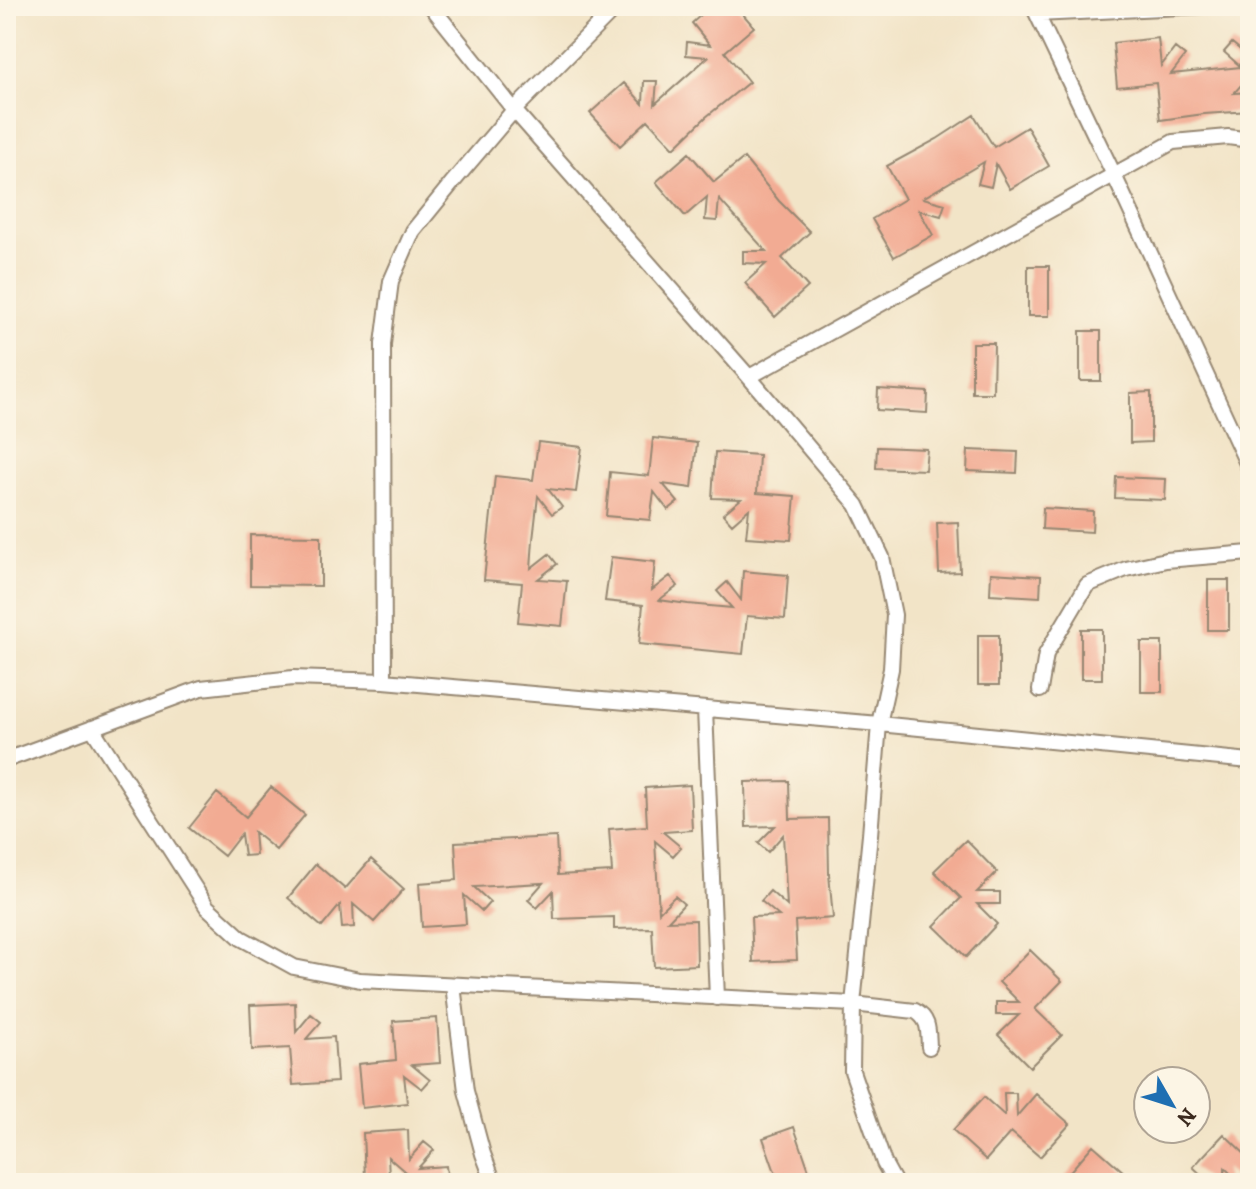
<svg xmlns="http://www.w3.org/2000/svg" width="1256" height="1189" font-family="Alegreya,serif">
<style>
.building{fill:#f2ab93}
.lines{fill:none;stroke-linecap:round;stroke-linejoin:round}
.minor-casing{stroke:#968772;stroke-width:18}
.minor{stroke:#fff;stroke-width:14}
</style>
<rect width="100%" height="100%" fill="#fcf5e5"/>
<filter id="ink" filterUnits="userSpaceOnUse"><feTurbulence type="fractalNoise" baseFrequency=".0125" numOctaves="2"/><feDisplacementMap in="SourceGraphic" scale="16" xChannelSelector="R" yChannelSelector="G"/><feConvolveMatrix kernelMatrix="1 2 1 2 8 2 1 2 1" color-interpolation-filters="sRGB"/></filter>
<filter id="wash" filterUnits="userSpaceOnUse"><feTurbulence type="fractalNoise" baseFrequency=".006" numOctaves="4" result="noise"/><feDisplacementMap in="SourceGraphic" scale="32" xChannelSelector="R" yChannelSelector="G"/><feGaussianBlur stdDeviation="1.8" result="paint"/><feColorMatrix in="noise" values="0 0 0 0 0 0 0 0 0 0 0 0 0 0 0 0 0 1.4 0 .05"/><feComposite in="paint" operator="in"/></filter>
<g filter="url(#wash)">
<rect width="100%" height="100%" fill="#f2e4c7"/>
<g id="blocks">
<!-- building -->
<path class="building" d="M711 6H736L754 27 725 52 749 82 706 117 674 148 648 120 620 146 590 113 624 83 643 104 644 81H657L655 104 708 57 686 55 687 42 710 45 692 23Z
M1158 38 1161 66 1175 48 1185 56 1171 74 1241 67 1224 52 1232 43 1250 58V75L1234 93 1250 92V111L1204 114 1160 120 1156 83 1117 87 1113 43Z
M974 115 994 147 1027 127 1049 166 1010 189 996 164 991 187 978 184 984 162 923 198 945 204 941 216 919 210 933 235 894 257 872 219 905 199 887 166 937 139Z
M689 153 714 182 744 158 779 201 810 232 782 258 808 287 775 317 745 283 766 264 743 263V251H766L719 199 717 221 705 220 707 197 685 216 656 182Z
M1028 266H1049V316H1028Z
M1080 331H1101V381H1080Z
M972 343H994L993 393H972Z
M878 389 928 392 927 413 877 410Z
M1151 392V442L1130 443V393Z
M653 438 697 443 692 488 663 484 678 502 668 510 654 492 650 520 606 516 610 472 649 476Z
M538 442 582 447 576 492 548 489 562 507 552 514 538 496 533 540 531 568 549 554 557 564 538 579 567 581 562 626 518 622 522 583 484 580 495 476 533 480Z
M877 447 927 449 925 470 876 468Z
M968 450 1018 452 1017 473 967 471Z
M715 452 759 455 757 493 795 496 791 540 746 537 749 509 732 524 723 514 741 499 712 498Z
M1116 477 1166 479 1165 500 1115 498Z
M1043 508 1093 511 1092 532 1042 529Z
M958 522 960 572 939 573 937 523Z
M250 535 321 536V586L250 585Z
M611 557 655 562 652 590 670 576 678 586 659 600 688 604 732 608 717 591 727 582 741 600 743 571 788 575 785 619 747 616 743 654 639 644 643 605 605 601Z
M991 573 1041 576 1040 597 990 594Z
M1208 580H1229V630H1208Z
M1081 629H1102V679H1081Z
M978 635H999V685H978Z
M1141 642H1162V692H1141Z
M789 781 790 819 828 818 829 874 833 918 795 921 797 960 753 962 751 917 779 916 761 901 770 891 787 906 783 835 768 852 758 843 775 826 746 827 745 782Z
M690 785 692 830 663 832 681 847 673 856 655 841 659 912 675 896 684 904 668 921 696 920 697 965 654 967 652 928 614 929V917L554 919 553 891 537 908 528 900 543 883 474 887 490 902 482 911 464 895 466 924 422 927 419 883 457 880 455 842 556 837 558 875 612 872 609 829 647 826 645 788Z
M271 787 305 815 276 850 254 832 256 855 244 856 241 834 224 856 189 828 217 793 246 817Z
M966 840 997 872 977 892H1000V904H977L997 924 966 957 934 926 961 898 934 871Z
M371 859 404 889 374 922 353 904 354 927 342 928 340 905 322 927 288 898 316 864 345 889Z
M1030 950 1062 981 1035 1009 1062 1035 1030 1067 998 1035 1019 1015H996V1002H1019L999 982Z
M295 1003 296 1032 311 1014 321 1022 306 1039 334 1037 337 1082 293 1085 290 1048 252 1050 250 1005Z
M437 1018 440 1063 412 1065 430 1080 422 1089 404 1075 407 1103 362 1108 358 1064 396 1060 393 1021Z
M1004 1093H1016L1017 1116 1036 1094 1070 1124 1040 1157 1011 1132 986 1160 953 1130 984 1097 1005 1116Z
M794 1127 812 1179 801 1183H779L763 1138Z
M408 1130 409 1159 424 1142 434 1150 418 1168 446 1166 448 1183H418L388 1157 389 1176 365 1177 363 1133Z
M1224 1134 1250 1159V1170L1239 1182 1225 1168V1183H1210L1193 1167Z
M1093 1145 1126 1174 1119 1183H1107L1099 1176 1092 1183H1060Z"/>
</g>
</g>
<g filter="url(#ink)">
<use href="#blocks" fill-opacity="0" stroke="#968772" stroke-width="2"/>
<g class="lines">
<!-- minor casing -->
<g class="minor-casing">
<path id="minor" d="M431 6 514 110 749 377 857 505 882 557 894 615 891 669 879 724 870 835 853 1004 852 1071 884 1163 895 1183
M1033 6 1114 175 1250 470
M1037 14 1203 6
M749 377 1173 142 1228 137 1250 140
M384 681 383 344 391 281 413 231 452 183 514 110 617 6
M1040 690 1046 654 1087 585 1126 569 1166 560 1250 553
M705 709 717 998
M92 728 207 907 241 938 294 967 360 980 853 1004 915 1011C930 1019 928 1032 929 1047
M6 760 201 688 293 678 384 681 879 724 1250 761
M453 985 466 1091 483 1154 494 1183"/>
</g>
<!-- minor -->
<use href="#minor" class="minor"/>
</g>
</g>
<!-- margin -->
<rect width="1256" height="1189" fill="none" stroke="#fcf5e5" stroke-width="32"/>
<!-- north arrow -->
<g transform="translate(1172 1105) rotate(129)"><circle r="38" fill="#fcf5e5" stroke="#afa495" stroke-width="2"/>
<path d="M0-6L14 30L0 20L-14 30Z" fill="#1f6fb2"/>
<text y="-12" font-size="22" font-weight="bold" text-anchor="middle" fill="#3b2a1e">N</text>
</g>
</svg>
